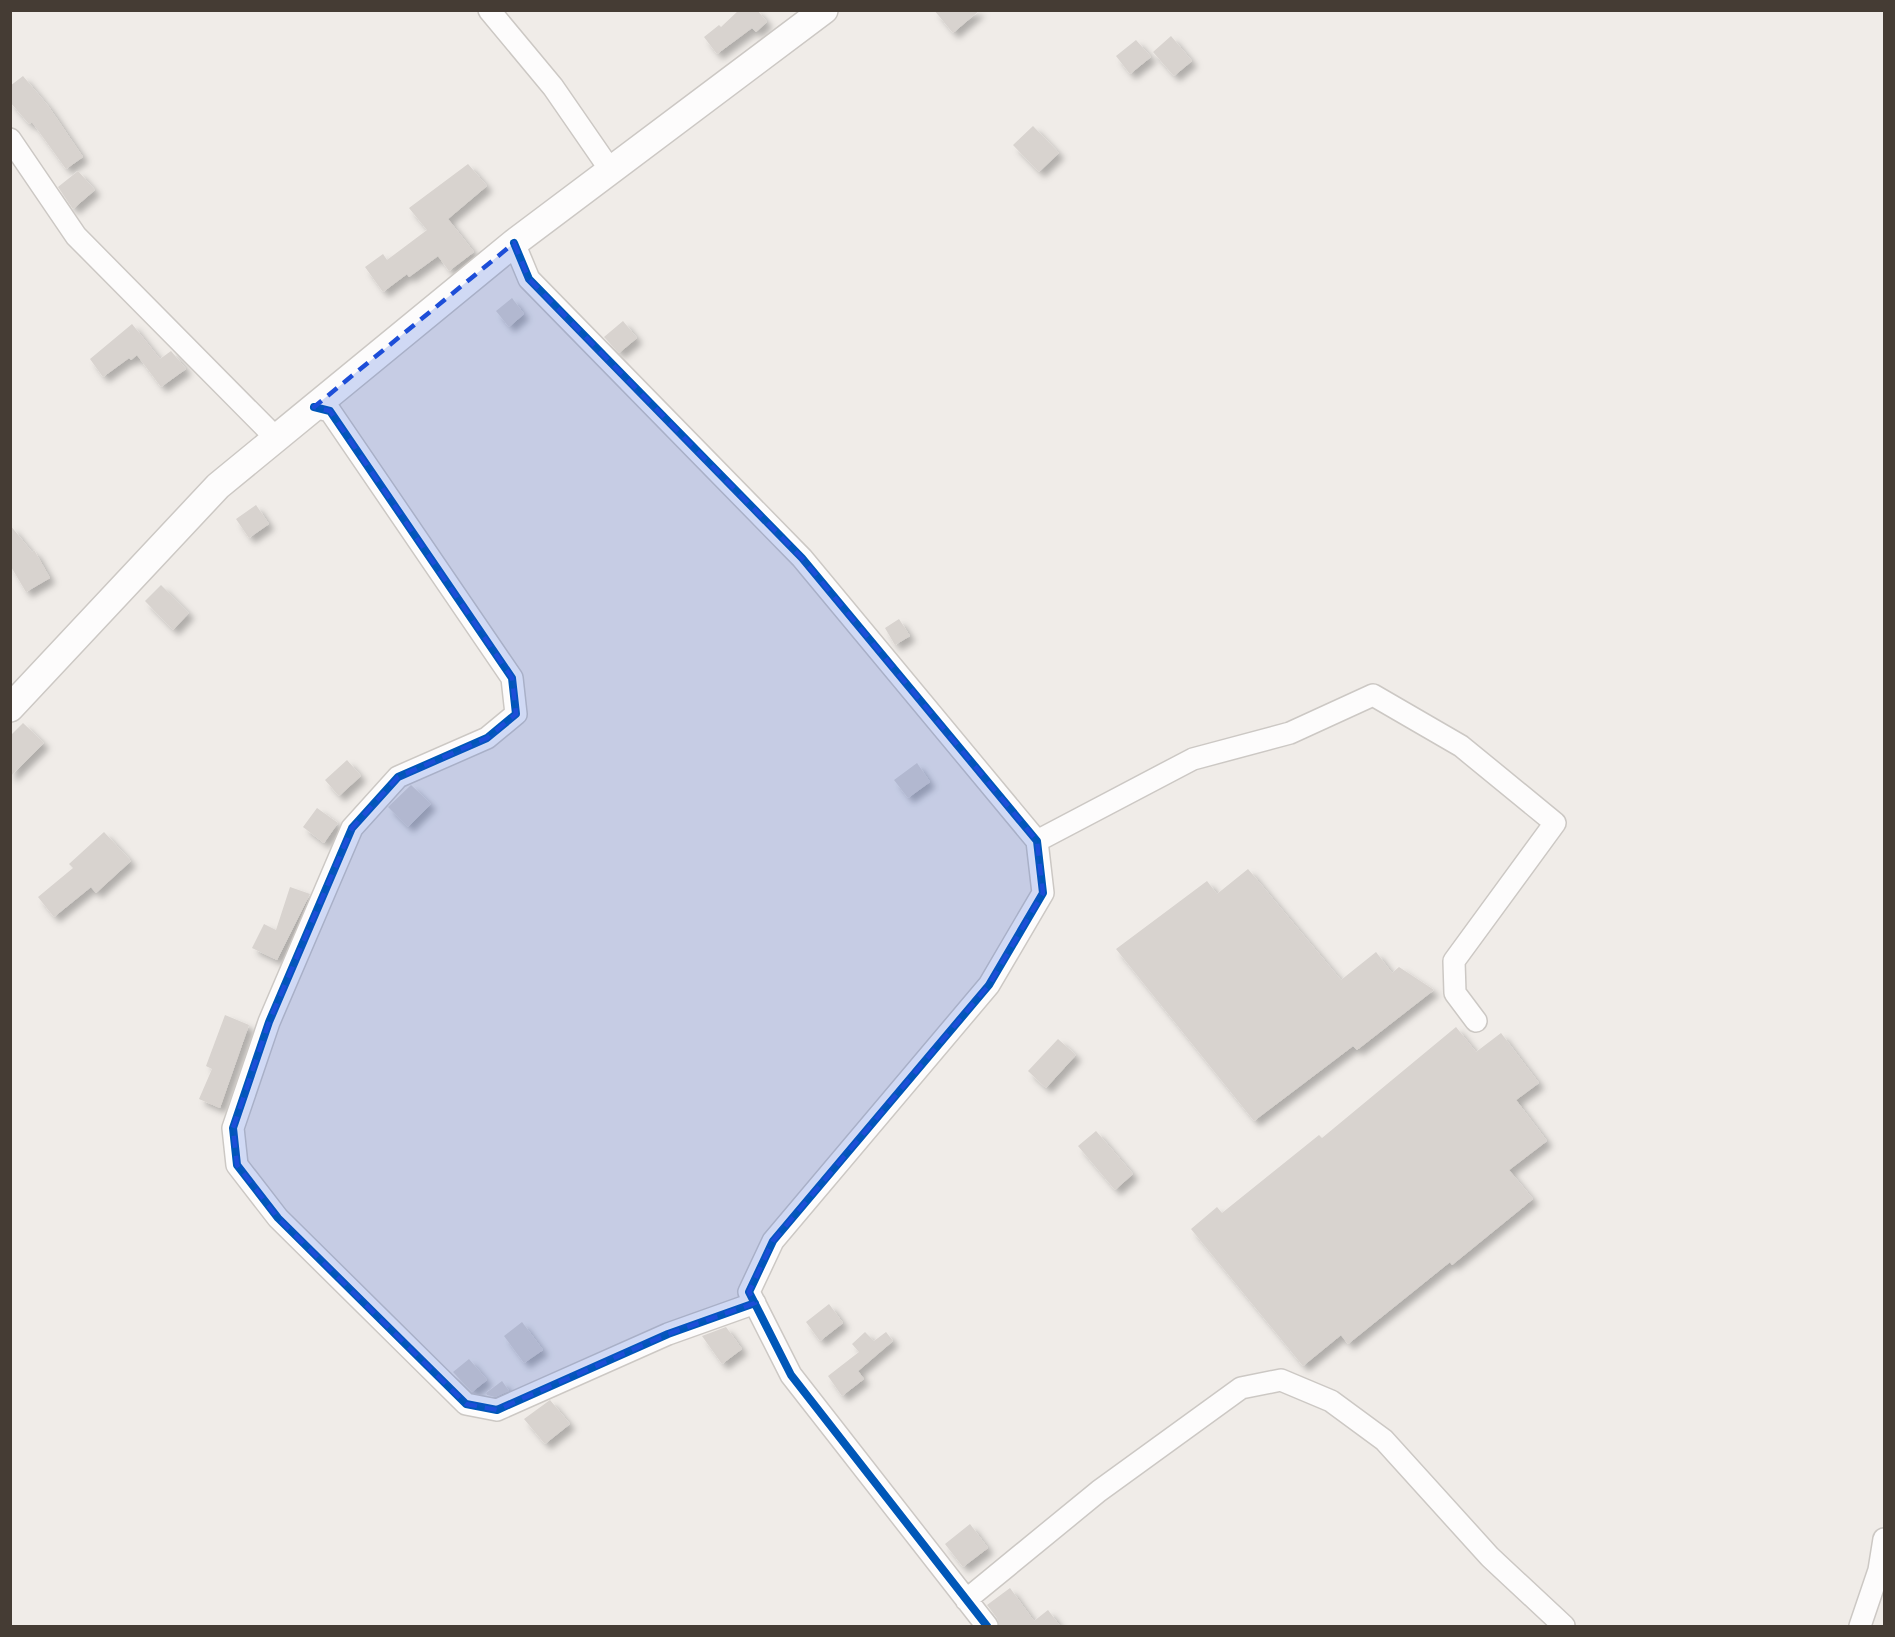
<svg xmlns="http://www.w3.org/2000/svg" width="1895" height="1637" font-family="'PT Sans',sans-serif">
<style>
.building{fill:#d8d3cf;filter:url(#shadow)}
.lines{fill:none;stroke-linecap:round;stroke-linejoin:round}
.minor-casing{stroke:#ccc8c4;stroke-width:24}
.tertiary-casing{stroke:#ccc8c4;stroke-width:30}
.minor{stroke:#fdfcfc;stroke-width:21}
.tertiary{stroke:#fdfcfc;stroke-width:27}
.cycleway-casing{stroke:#fff;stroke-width:11}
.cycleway{stroke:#0057b8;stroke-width:8}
.marked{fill:#1d4ed8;fill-opacity:0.2;stroke:#1d4ed8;stroke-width:4.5;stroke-dasharray:12 8;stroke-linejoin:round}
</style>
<defs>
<filter id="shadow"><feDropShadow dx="5.5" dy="5.5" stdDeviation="3" flood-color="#0004"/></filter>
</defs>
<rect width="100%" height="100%" fill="#f0ece8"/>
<!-- building -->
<path class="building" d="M739 10H757L767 22 756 32 752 28 717 54 704 37 719 25 721 27Z
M934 10H980L953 33Z
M1171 36 1192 61 1174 76 1153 52Z
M1136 40 1151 57 1130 74 1116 56Z
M23 76 49 107 83 157 66 169 32 122 29 124 10 102V86Z
M1033 126 1059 153 1039 172 1013 145Z
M468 164 487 186 448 219 474 252 449 271 438 256 409 277 407 274 383 292 365 267 383 254 387 260 427 230 409 208Z
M78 171 95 190 73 209 58 187Z
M512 298 524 314 509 327 496 311Z
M623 321 637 338 619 353 604 337Z
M132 324 160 359 171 351 186 369 161 387 137 355 131 360 129 358 103 377 90 359Z
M256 505 269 524 249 538 236 519Z
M10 525 32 552 34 550 50 578 26 592 10 565Z
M161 585 189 613 173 630 145 601Z
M899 619 910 636 895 645 885 628Z
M23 723 44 743 10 777V736Z
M347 760 361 776 339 796 325 780Z
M917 763 930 782 908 798 894 780Z
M411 785 431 804 408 827 388 807Z
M317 808 338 823 324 843 303 827Z
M104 832 131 861 96 893 91 887 54 917 38 897 73 868 69 864Z
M1248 869 1341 980 1376 952 1392 973 1399 967 1434 990 1357 1050 1353 1046 1254 1121 1116 949 1207 881 1217 894Z
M290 887 310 894 277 960 252 948 264 924 276 930Z
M225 1015 249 1025 220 1108 199 1099 212 1069 206 1066Z
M1456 1027 1476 1052 1501 1033 1539 1083 1516 1100 1547 1141 1509 1170 1533 1199 1452 1265 1450 1262 1348 1344 1341 1335 1303 1366 1191 1229 1217 1207 1222 1213 1319 1135 1322 1138Z
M1058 1039 1076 1055 1046 1088 1028 1071Z
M1096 1131 1133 1174 1115 1190 1078 1146Z
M829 1304 843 1323 820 1341 806 1322Z
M522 1322 543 1350 524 1363 504 1336Z
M726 1327 742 1349 722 1364 702 1336Z
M865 1332 874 1341 886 1332 893 1341 858 1371 864 1379 842 1396 828 1376 859 1352 852 1344Z
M469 1359 487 1380 472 1392 453 1372Z
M502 1381 509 1391 495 1397 487 1395 486 1393Z
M550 1400 570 1424 545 1444 524 1419Z
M970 1524 988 1548 963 1567 945 1544Z
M1010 1588 1034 1621 1048 1610 1060 1626H999L997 1618 987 1605Z"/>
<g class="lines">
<!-- minor casing -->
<g class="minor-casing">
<path id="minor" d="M489 10 553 87 611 171
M10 139 76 236 276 438
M514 243 529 279 802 558 1037 841 1043 893 989 985 773 1241 749 1292 791 1375 987 1626
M314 407 330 411 512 678 516 714 487 738 398 777 352 828 269 1022 233 1128 237 1165 278 1218 466 1404 497 1410 668 1334 755 1303
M1037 841 1193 759 1290 733 1373 695 1461 746 1555 823 1454 961 1455 993 1476 1021
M966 1600 1099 1491 1241 1388 1281 1380 1331 1401 1384 1440 1490 1557 1564 1626
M1860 1626 1879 1570 1884 1539"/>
</g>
<!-- tertiary casing -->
<g class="tertiary-casing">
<path id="tertiary" d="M10 708 218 486 514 243 824 10"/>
</g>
<!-- minor -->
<use href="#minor" class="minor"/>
<!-- tertiary -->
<use href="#tertiary" class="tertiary"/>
<!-- cycleway casing -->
<g class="cycleway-casing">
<path id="cycleway" d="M514 243 529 279 802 558 1037 841 1043 893 989 985 773 1241 749 1292 791 1375 987 1626
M314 407 330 411 512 678 516 714 487 738 398 777 352 828 269 1022 233 1128 237 1165 278 1218 466 1404 497 1410 668 1334 755 1303"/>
</g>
<!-- cycleway -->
<use href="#cycleway" class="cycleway"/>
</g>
<!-- marked area -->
<path class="marked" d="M514 243 529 279 802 558 1037 841 1043 893 989 985 773 1241 749 1292 755 1303 668 1334 497 1410 466 1404 278 1218 237 1165 233 1128 269 1022 352 828 398 777 487 738 516 714 512 678 330 411 314 407Z"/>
<!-- border -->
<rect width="1895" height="1637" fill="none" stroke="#453c34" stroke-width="24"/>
</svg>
